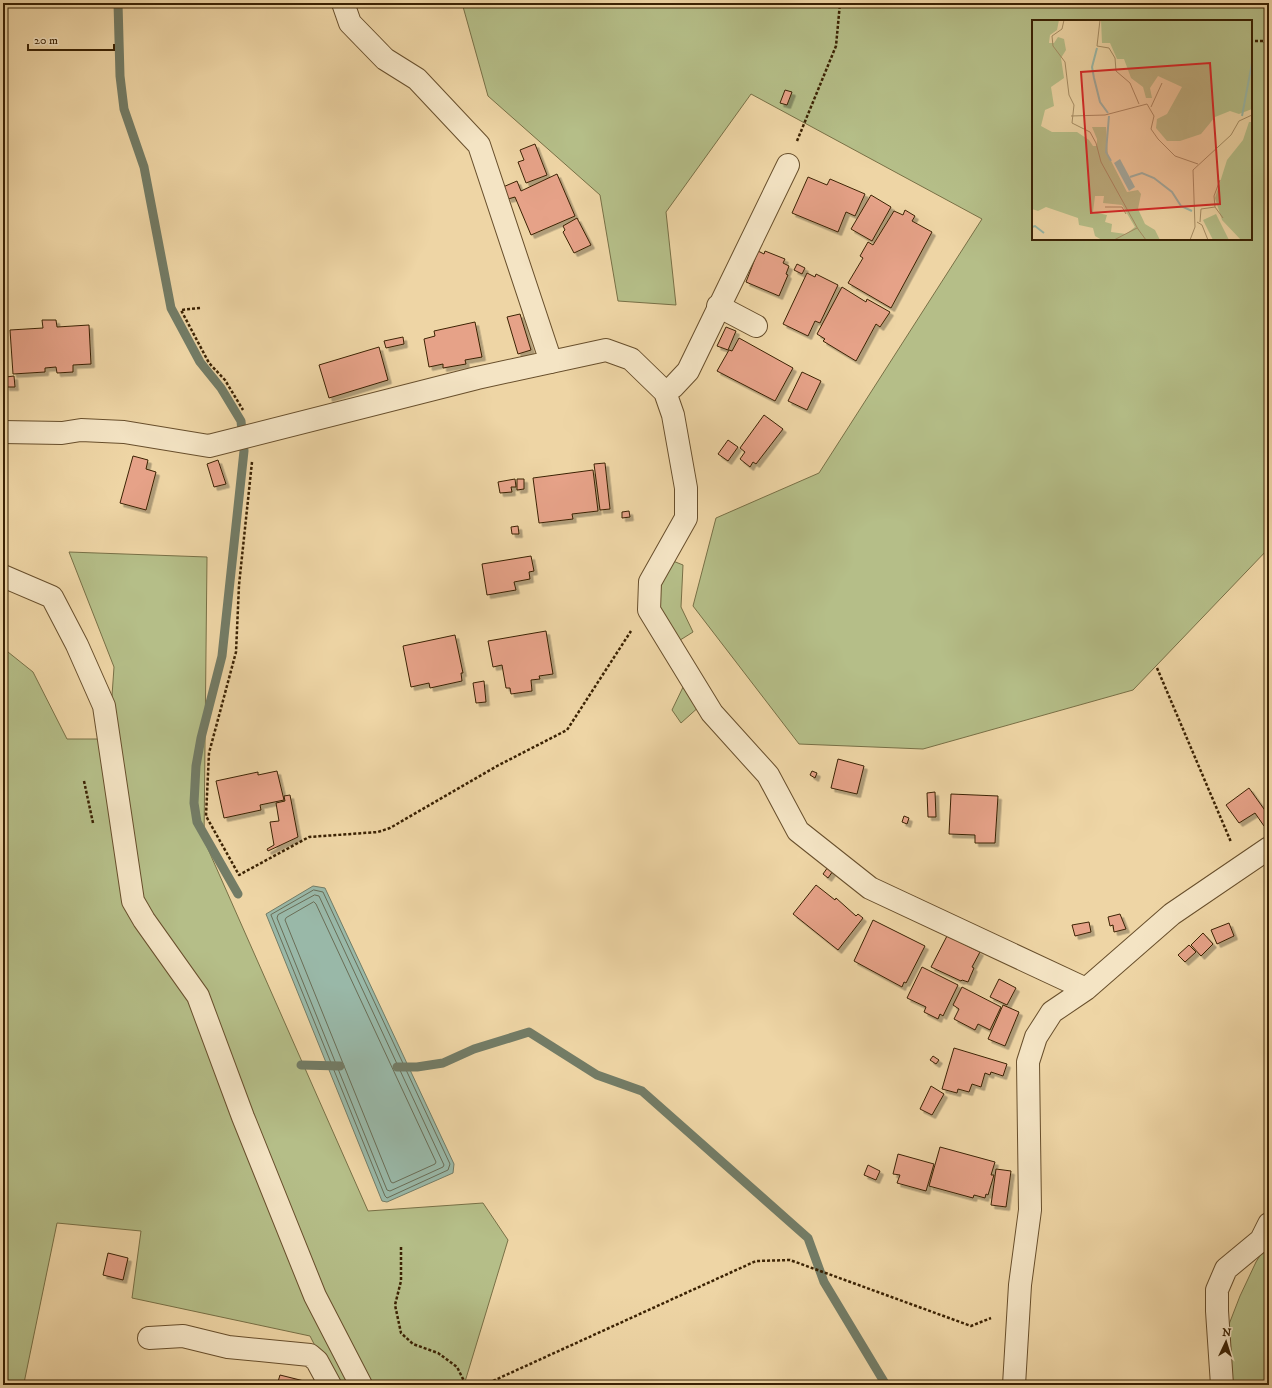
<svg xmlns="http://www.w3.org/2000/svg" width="1272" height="1388" font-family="'IM FELL DW Pica',serif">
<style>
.green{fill:#b5be88;stroke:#787046;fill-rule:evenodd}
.water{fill:#99b8a8;stroke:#737c66}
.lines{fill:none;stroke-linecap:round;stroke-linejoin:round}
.shore{stroke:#6a6d56;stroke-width:1}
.stream{stroke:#737c66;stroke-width:9}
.building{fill:#e6a288;stroke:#3b2203;filter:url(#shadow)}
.minor-casing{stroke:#684f2c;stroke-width:24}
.path{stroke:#3b2203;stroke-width:2.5;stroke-dasharray:3 2;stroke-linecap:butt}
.minor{stroke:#f4e4c4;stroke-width:22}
.inset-river{fill:none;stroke:#99b8a8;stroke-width:2}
.inset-road{fill:none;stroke:#a68d64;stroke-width:1}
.view{fill:#d62828;fill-opacity:0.15;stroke:#d62828;stroke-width:2}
.inset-edge{fill:none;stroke:#3b2203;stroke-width:2}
</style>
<defs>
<filter id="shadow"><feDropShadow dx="3.5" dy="3.5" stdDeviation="0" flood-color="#0004"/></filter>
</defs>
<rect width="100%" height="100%" fill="#eed5a5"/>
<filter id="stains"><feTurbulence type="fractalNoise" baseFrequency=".005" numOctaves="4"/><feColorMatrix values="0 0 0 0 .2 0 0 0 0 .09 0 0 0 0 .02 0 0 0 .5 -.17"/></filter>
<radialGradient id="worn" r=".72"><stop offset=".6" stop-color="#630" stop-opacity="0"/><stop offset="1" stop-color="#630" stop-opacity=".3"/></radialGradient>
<!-- green -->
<path class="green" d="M462 3H1269V548L1133 690 923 749 799 744 693 606 716 518 819 473 982 219 751 94 666 212 676 305 618 301 600 195 488 96ZM1033 21H1251V239H1033Z
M69 552 207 557 204 840 368 1211 483 1203 508 1240 464 1385H335L310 1336 132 1298 141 1231 57 1223 24 1383 29 1385H3V648L33 672 67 739H109L114 667Z
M673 561 683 565 681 607 693 632 677 642 658 610 657 590Z
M685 683 701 705 681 723 672 710Z
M1269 1241V1385H1232L1226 1332 1240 1296 1256 1262Z"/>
<!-- water -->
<path class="water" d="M313 886 325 888 454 1164 453 1173 387 1202 382 1201 266 914Z"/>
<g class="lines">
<!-- shore -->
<path class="shore" d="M314 890 323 892 450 1164 448 1170 387 1198 385 1196 271 915Z
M315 895 319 896 444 1165 443 1167 390 1191 387 1190 277 918 278 915Z
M314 902 316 904 436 1162 435 1164 393 1183 391 1182 285 920 286 918Z"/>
<!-- stream -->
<path class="stream" d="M118 3 120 76 124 109 144 167 171 308 200 362 221 388 241 421 244 451 222 656 201 738 196 766 194 803 197 822 238 894
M301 1065 340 1066
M397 1067H417L443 1063 474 1049 529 1032 597 1075 642 1091 808 1238 824 1282 886 1385"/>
</g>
<!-- building -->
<path class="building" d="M785 90 792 92 787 105 780 103Z
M535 144 547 175 526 183 518 162 524 160 520 150Z
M557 174 575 216 531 235 515 197 508 199 503 187 517 181 521 191Z
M808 177 827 185 830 179 865 194 855 216 846 212 838 232 792 213Z
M871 195 891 207 872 241 851 229Z
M905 210 915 216 912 221 932 232 891 308 848 283 863 258 860 256 868 242 873 245 894 211 903 215Z
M577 218 591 245 574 253 563 232 565 230 563 226Z
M758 251 764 254 765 251 785 259 783 263 789 266 786 274 788 275 779 296 746 282Z
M797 264 805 268 802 274 794 270Z
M807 273 815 277 816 274 838 285 820 323 815 321 808 336 783 324Z
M842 287 866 302 867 299 890 312 880 327 876 324 856 361 823 341 825 339 817 334Z
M520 314 531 350 518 354 507 317Z
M42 320H56L57 327 89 325 91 364 73 365V372L57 373 56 367 45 368V372L13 374 10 330 43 328Z
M475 322 482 357 465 360 466 364 443 368V364L429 367 424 339 435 336 434 331Z
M726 327 736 331 728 350 717 346Z
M403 337 404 344 386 348 384 341Z
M739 338 793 368 775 401 717 371 729 350 732 351Z
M379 347 388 380 329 398 319 365Z
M802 372 821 381 807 410 788 401Z
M14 376 15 387H6V377Z
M764 415 783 429 756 464 753 462 750 467 740 459 745 452 740 448Z
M728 440 738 447 728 461 718 454Z
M133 456 148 460 146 469 156 472 146 510 120 503Z
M218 460 226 484 214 487 207 464Z
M605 463 610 509 600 510 594 464Z
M593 470 598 511 572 514 573 519 539 523 533 478Z
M515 479 516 487H511L512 492 500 493 498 482Z
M517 479H524V489L517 490Z
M629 511 630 517 622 518V512Z
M518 526 519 534H512L511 527Z
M531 556 534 571 529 572 530 579 514 582 516 590 487 595 482 564Z
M546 631 553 674 539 676 540 679 531 680 532 691 511 694 510 688H506L502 665 493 667 488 641Z
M455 635 463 673H461L462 681 430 688 429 683 411 687 403 646Z
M484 681 486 702 476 703 473 683Z
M838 759 864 766 857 794 831 788Z
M277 771 284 800 260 805 261 810 224 818 216 781 258 772V775Z
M812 771 817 773 815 778 810 775Z
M1249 788 1269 816V823L1264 826 1255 813 1239 823 1226 805Z
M935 792 936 817H928L927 793Z
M951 794 998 796 995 843H975V835L949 834Z
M290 795 298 837 268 851 267 849 274 845 270 822 279 821 276 803 285 801 284 796Z
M904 816 909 818 907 824 902 822Z
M828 867 833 871 828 878 823 874Z
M816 885 835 900 836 898 856 916 858 914 863 918 838 950 793 914Z
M1120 914 1126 929 1114 932 1113 925 1110 926 1108 917Z
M873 920 925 946 906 983 904 982 902 987 854 961Z
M1089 922 1091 932 1075 936 1072 925Z
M1229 923 1234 936 1217 944 1211 930Z
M1203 933 1213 944 1201 956 1191 945Z
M947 936 980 952 972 967 974 968 968 982 962 980 961 981 931 967Z
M1189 945 1196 952 1185 962 1178 955Z
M922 967 958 985 943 1016 940 1014 938 1019 924 1012 926 1007 907 998Z
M999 979 1016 988 1007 1005 990 997Z
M962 987 1001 1007 990 1030 978 1024 975 1030 954 1019 959 1009 953 1005Z
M1003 1005 1019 1012 1005 1046 988 1039Z
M954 1048 1007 1064 1003 1076 991 1072 990 1075 985 1073 981 1087 972 1084 969 1092 958 1089 957 1093 942 1089Z
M933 1056 939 1060 936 1064 930 1060Z
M931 1086 944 1094 932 1115 920 1109Z
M940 1147 995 1162 991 1175H994L988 1195 986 1194 985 1198 974 1195 973 1198 929 1186Z
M898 1154 934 1164 926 1191 897 1183 900 1175 893 1174Z
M868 1165 880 1171 876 1180 864 1175Z
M996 1169 1011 1171 1006 1207 991 1205Z
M108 1253 128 1258 123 1280 103 1275Z
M280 1375 308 1382 307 1385H277Z"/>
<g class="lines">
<!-- minor casing -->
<g class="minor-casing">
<path id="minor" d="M343 3 350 23 385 59 417 79 479 145 551 362
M718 306 756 326
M665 392 673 387 688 371 788 165
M3 432 62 433 81 430 124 432 209 446 477 378 606 350 631 359 665 392 673 415 686 488V518L650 582 649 610 712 713 768 775 798 831 870 888 1086 989
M3 576 52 597 77 645 104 706 133 901 144 920 198 996 243 1117 315 1296 361 1385
M149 1338 183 1336 228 1347 310 1355 317 1361 330 1385
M1014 1385 1020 1285 1030 1210 1028 1062 1036 1037 1052 1012 1086 989 1172 914 1269 848
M1222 1385 1217 1311V1290L1226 1269 1261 1240 1269 1224"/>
</g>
<!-- path -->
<path class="path" d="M1255 41H1264L1269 49
M797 141 836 46 840 3
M200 308 181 310 209 363 225 380 243 410
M252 462 239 585 236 652 209 753 206 816 239 875 309 837 378 832 390 828 497 766 567 730 631 631
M1157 668 1231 842
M84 781 93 823
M401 1247V1281L395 1305 401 1333 413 1344 438 1353 457 1367 466 1385
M484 1385 756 1261 790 1260 971 1326 991 1318"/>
<!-- minor -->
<use href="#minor" class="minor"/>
</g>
<!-- overview -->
<g transform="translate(1032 20)">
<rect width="220" height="220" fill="#eed5a5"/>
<path d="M0 0H27L25 10 18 15 17 23H22L26 17 32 19 34 30 29 38 32 58 19 67 22 86 13 90 9 106 20 112H45L57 120 61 126H65V119L60 107H74L76 135 95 172 106 170 109 174 106 189 113 204 123 210 128 220H70L63 216 61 208 47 205 46 198 14 187 6 191 0 189ZM63 176H72L71 183 90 185 103 207 94 214 79 212 80 204 73 202 75 195 61 192ZM69 0H220V89L207 94 198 91 183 97 169 114 148 121H135L124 108 125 99 135 94 150 67 126 56 118 68 120 78H114L111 67 99 58 92 39H85L78 23H70ZM217 102H220V219L209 220 190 200 183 178 195 140 211 120ZM184 194 197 220H181L171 200Z" fill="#b5be88" fill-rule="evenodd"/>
<path d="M88 139 103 167 97 171 82 143Z" fill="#99b8a8"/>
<path class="inset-river" d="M65 28 60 47 62 58 68 82 76 93M77 96 74 132 79 141M210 96 220 43M98 157 110 153 122 158 140 172 149 186 160 191M0 207 3 206 12 213"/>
<path class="inset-road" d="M32 0 30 9 20 16 21 26 33 42 37 75 42 85 40 103 58 112 64 123 69 142 106 209 114 220M68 0 65 26 77 28 83 38 84 51 98 63 107 84M119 87 130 63M39 96 73 95 115 84 122 96 119 109 126 119 143 136 166 144M188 160 182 176 183 187 191 198M73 187H90L94 194M165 202 170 205 176 220M168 202 169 189 183 187M82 220 105 208M158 220 163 207 161 150 199 115 207 101 220 95"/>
<path class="view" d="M178 43 188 184 59 193 49 52Z"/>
<rect width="220" height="220" class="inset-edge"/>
</g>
<!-- margin -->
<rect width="1272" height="1388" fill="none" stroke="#eed5a5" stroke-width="16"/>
<rect x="4" y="4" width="1264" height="1380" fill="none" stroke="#3b2203" stroke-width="2"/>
<rect x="8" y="8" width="1256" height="1372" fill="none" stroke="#3b2203"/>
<!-- north arrow -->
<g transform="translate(1226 1342) rotate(4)" stroke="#f4e4c4" stroke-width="3" paint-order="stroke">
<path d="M0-3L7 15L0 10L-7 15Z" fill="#3b2203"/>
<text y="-6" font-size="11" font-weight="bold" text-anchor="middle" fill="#3b2203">N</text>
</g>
<!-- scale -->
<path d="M28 44v6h86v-6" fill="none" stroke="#3b2203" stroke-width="2"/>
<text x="34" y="44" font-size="12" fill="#3b2203" stroke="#f4e4c4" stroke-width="3" paint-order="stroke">20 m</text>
<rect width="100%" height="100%" filter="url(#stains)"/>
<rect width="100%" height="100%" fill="url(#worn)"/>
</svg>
